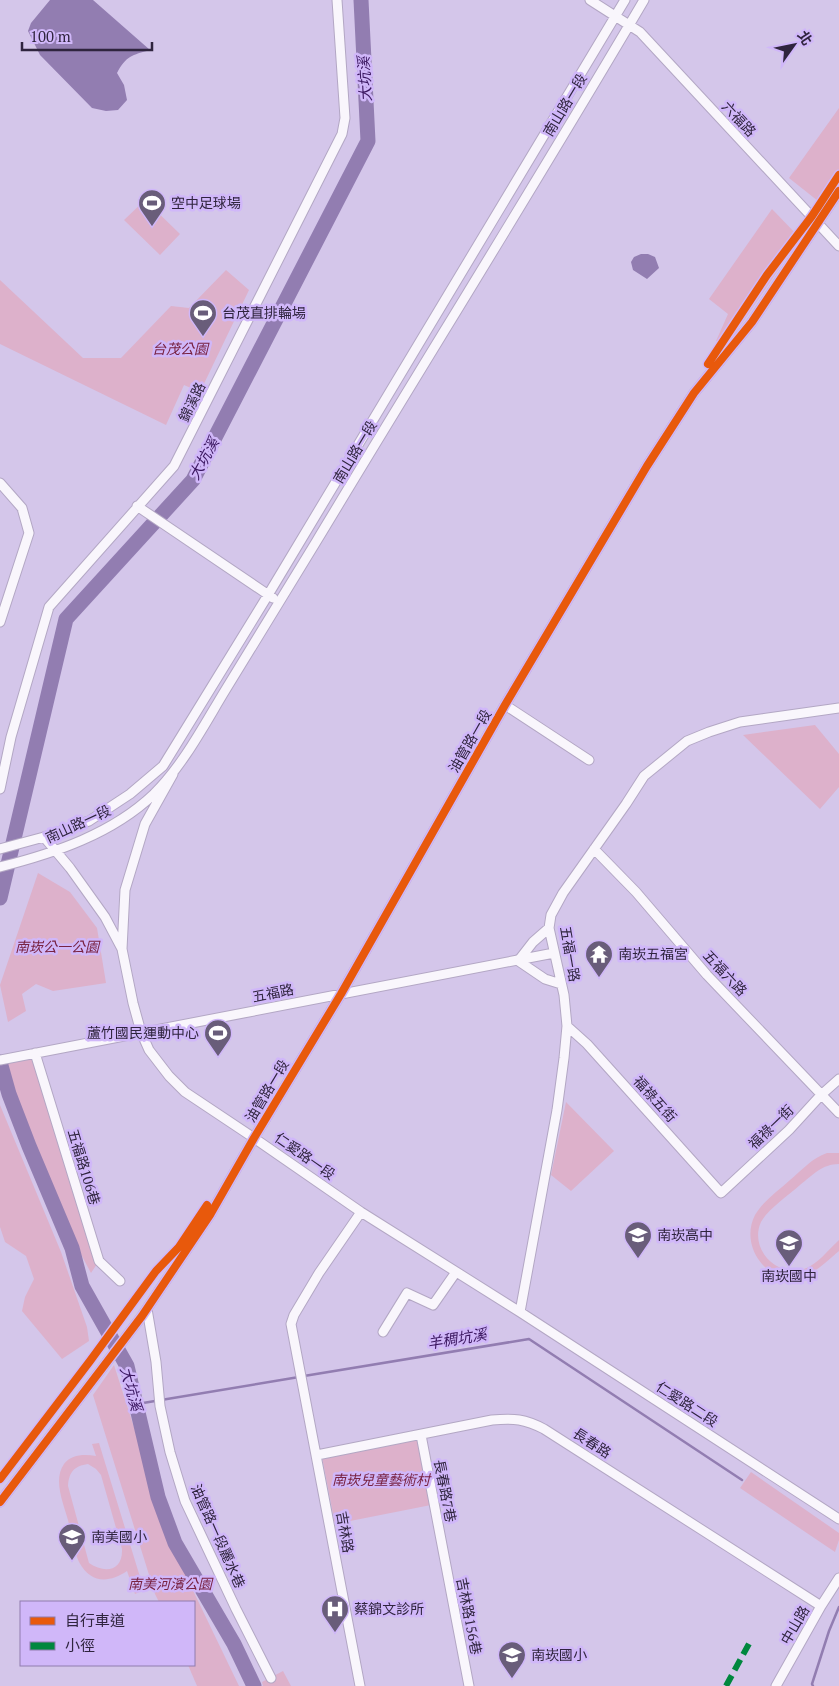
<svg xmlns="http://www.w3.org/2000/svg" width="839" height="1686" font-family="'PT Serif','Noto Sans TC',serif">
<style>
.green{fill:#ddb1cb;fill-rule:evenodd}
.water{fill:#927db1}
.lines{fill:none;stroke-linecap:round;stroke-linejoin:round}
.stream{stroke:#927db1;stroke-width:2.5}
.river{stroke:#927db1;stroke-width:15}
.minor-casing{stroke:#b3a7c4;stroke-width:11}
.minor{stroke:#f9f6fc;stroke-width:9}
.quiet{stroke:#00873e;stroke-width:6;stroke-dasharray:12 6;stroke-linecap:butt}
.cycleway-casing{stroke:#d0b7f9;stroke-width:11}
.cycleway{stroke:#e8590c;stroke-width:8}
.labels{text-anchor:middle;stroke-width:5;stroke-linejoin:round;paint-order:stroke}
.street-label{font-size:14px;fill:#2f243e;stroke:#d0b7f9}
.poi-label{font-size:14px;fill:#2f243e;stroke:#d0b7f9;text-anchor:start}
.park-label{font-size:14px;font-style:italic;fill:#782242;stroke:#d0b7f9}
.water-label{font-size:15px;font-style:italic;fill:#3a165f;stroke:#d0b7f9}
</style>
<rect width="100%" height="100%" fill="#d4c6ea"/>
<!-- green -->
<path class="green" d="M839 108V172L818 201 789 178Z
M145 200 180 234 160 255 124 220Z
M772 209 800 238 730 341H716L728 314 709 299Z
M226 270 249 290 200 392 184 385 166 425 0 344V280L83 358H121L171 306 189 308Z
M815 725 839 754V787L820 809 743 735Z
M38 873 70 892 97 928 106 983 53 991 36 984 22 994 26 1011 8 1022 0 985Z
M35 1053 99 1261 91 1273 50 1196 19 1104 9 1089 0 1062Z
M566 1102 614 1151 571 1191 551 1175Z
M0 1105 61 1252 87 1327 89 1341 62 1359 22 1311 25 1297 34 1279 26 1256 5 1242 0 1227Z
M827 1153H839V1164C822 1164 813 1175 800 1185 789 1195 768 1209 761 1222 749 1248 776 1278 804 1269 817 1265 829 1249 839 1240V1251C828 1260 816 1273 801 1277 767 1285 739 1246 755 1215 763 1201 778 1191 790 1180 802 1170 812 1158 827 1153Z
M114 1365 173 1549 239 1686H197L188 1665H194V1602H159L155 1594 93 1395Z
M417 1439 431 1505 335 1524 322 1457Z
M99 1443 144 1590 135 1594 127 1571C109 1583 91 1584 79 1562 74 1551 72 1536 69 1524 65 1507 52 1481 64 1464 71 1454 85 1454 96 1456L92 1444ZM88 1464 96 1469 101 1475 122 1549C123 1571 105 1574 89 1563L68 1486C69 1472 74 1466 88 1464Z
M751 1472 839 1533V1540L835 1552 740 1488Z
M283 1671 291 1686H263L262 1682Z"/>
<!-- water -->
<path class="water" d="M50 0H93L150 50C132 55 126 56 117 73L124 85 127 100 118 110 106 111 92 108 40 55 28 31 31 23Z
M641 254H648L655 257 659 268 647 279 633 270 631 262 634 257Z"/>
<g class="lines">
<!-- stream -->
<path class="stream" d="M0 1075 3 1072
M304 1376 529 1339 742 1480
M137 1404 299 1377
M813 1686 812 1684 829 1631 839 1607"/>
<!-- river -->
<path class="river" d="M0 898 66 619 193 480 368 141 361 0
M0 1062 9 1094 29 1146 72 1248 82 1286 127 1366 158 1497 175 1543 234 1644 254 1686"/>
<!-- minor casing -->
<g class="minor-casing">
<path id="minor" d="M590 0 640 32 839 246
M0 483 22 508 29 533 0 622
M137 506 273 598
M505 705 589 760
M173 774 145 824 125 890 122 949 133 1003 141 1032 149 1050 169 1076 185 1092 254 1138 361 1212 520 1312 839 1519
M0 789 11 737 49 607 174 466 342 134 345 118 337 0
M44 837 70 868 105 917 122 949
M0 849 44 837 89 821 130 794 163 766 268 595 625 0
M594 849 636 892 707 975 839 1113
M0 867C55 853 112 834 154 794 184 764 204 725 226 689 256 640 286 591 316 542 425 361 537 182 644 0
M517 960 545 979 561 984
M519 960 533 942 549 928
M567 1026 587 1044 721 1193 789 1130 821 1095 839 1079
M35 1053 99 1261 120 1281
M0 1060 554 953
M147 1309 156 1362 160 1406 170 1452 185 1501 236 1609 271 1678
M520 1312 557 1110 564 1058 567 1026 564 995 549 928 551 915 563 893 626 804 644 776 687 741 709 732 740 722 839 708
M383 1332 407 1293 433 1305 456 1272
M421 1435 469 1686
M317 1455 492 1420C514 1418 525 1419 544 1429L821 1606
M0 1502 142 1316 210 1215 254 1138 341 994 505 705 647 466 694 393 752 322 839 191
M360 1686 291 1324 294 1315 319 1273 361 1212
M776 1686 821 1606 839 1578"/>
</g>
<!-- minor -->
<use href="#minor" class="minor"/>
<!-- quiet -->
<path class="quiet" d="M726 1686 751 1640"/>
<!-- cycleway casing -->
<g class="cycleway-casing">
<path id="cycleway" d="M708 364 767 275 812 216 839 175
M0 1479 90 1361 156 1271 179 1247 207 1205
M0 1502 142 1316 210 1215 254 1138 341 994 505 705 647 466 694 393 752 322 839 191"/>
</g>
<!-- cycleway -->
<use href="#cycleway" class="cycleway"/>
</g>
<!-- icons -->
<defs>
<g id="stadium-pin" transform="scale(1.4375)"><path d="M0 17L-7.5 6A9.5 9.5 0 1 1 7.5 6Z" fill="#695d7a" stroke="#d0b7f9"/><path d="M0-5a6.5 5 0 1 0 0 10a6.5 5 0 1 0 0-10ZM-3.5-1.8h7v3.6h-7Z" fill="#fff"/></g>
<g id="temple-pin" transform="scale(1.4375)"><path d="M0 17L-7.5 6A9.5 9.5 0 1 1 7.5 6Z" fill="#695d7a" stroke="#d0b7f9"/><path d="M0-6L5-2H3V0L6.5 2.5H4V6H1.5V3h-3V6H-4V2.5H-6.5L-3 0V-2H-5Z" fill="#fff"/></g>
<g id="school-pin" transform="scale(1.4375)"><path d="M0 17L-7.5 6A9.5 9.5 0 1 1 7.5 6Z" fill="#695d7a" stroke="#d0b7f9"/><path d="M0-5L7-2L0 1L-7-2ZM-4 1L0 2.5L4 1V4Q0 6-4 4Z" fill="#fff"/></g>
<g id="hospital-pin" transform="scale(1.4375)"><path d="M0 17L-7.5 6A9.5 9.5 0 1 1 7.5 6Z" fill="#695d7a" stroke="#d0b7f9"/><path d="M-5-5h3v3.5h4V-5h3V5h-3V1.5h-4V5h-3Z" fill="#fff"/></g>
</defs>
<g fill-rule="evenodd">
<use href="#stadium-pin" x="152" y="203"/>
<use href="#stadium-pin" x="203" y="313"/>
<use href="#temple-pin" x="599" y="954"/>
<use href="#stadium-pin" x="218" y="1033"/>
<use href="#school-pin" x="638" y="1235"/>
<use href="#school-pin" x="789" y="1243"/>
<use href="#school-pin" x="72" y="1537"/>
<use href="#hospital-pin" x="335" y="1609"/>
<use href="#school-pin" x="512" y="1655"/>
</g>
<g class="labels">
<!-- street labels -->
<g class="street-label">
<text transform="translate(565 105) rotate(-59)" y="5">南山路一段</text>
<text transform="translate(739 119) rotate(47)" y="5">六福路</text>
<text transform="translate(192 402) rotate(-64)" y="5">錦溪路</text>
<text transform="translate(355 452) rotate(-59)" y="5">南山路一段</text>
<text transform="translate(470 741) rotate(-60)" y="5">油管路一段</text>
<text transform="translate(78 824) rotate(-25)" y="5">南山路一段</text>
<text transform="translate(570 954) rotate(80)" y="5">五福一路</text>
<text transform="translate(725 973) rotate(47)" y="5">五福六路</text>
<text transform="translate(273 993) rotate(-11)" y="5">五福路</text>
<text transform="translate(267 1091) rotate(-59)" y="5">油管路一段</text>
<text transform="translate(655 1099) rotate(48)" y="5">福祿五街</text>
<text transform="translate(771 1127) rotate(-44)" y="5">福祿一街</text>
<text transform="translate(305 1156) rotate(35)" y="5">仁愛路一段</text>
<text transform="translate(84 1167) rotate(73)" y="5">五福路106巷</text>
<text transform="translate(687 1404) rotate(33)" y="5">仁愛路二段</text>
<text transform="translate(592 1443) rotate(33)" y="5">長春路</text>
<text transform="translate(445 1491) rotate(79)" y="5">長春路7巷</text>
<text transform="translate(345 1532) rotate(80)" y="5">吉林路</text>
<text transform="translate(218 1536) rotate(66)" y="5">油管路一段麗水巷</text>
<text transform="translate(469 1616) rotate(79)" y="5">吉林路156巷</text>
<text transform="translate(795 1625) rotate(-60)" y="5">中山路</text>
</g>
<!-- poi labels -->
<g class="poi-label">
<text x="171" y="208">空中足球場</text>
<text x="222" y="318">台茂直排輪場</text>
<text x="618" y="959">南崁五福宮</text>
<text x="199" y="1038" text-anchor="end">蘆竹國民運動中心</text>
<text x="657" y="1240">南崁高中</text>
<text x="789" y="1281" text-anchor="middle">南崁國中</text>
<text x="91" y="1542">南美國小</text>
<text x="354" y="1614">蔡錦文診所</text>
<text x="531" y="1660">南崁國小</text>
</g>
<!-- park labels -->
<g class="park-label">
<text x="180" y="354">台茂公園</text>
<text x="57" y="952">南崁公一公園</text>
<text x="381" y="1485">南崁兒童藝術村</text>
<text x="170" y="1589">南美河濱公園</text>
</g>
<!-- water labels -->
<g class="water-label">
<text transform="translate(365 79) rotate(-93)" y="5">大坑溪</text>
<text transform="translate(204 459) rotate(-61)" y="5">大坑溪</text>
<text transform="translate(457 1339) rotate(-9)" y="5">羊稠坑溪</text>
<text transform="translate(131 1389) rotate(75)" y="5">大坑溪</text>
</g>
</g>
<!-- legend -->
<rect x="20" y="1601" width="175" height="65" fill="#d0b7f9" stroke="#907cae"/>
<rect x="30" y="1617" width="25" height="8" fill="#e8590c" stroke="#907cae"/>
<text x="65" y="1626" font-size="15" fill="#2f243e">自行車道</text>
<rect x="30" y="1642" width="25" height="8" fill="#00873e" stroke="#907cae"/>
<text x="65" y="1651" font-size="15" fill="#2f243e">小徑</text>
<!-- north arrow -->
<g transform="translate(794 45) rotate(57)" stroke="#d0b7f9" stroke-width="4" paint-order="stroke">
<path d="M0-4L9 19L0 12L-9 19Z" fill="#2f243e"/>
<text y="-8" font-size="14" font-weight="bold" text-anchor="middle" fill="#2f243e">北</text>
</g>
<!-- scale -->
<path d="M22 42v8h130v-8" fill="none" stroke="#2f243e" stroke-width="2.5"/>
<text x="30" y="42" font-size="15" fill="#2f243e" stroke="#d0b7f9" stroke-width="4" paint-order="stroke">100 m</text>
</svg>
